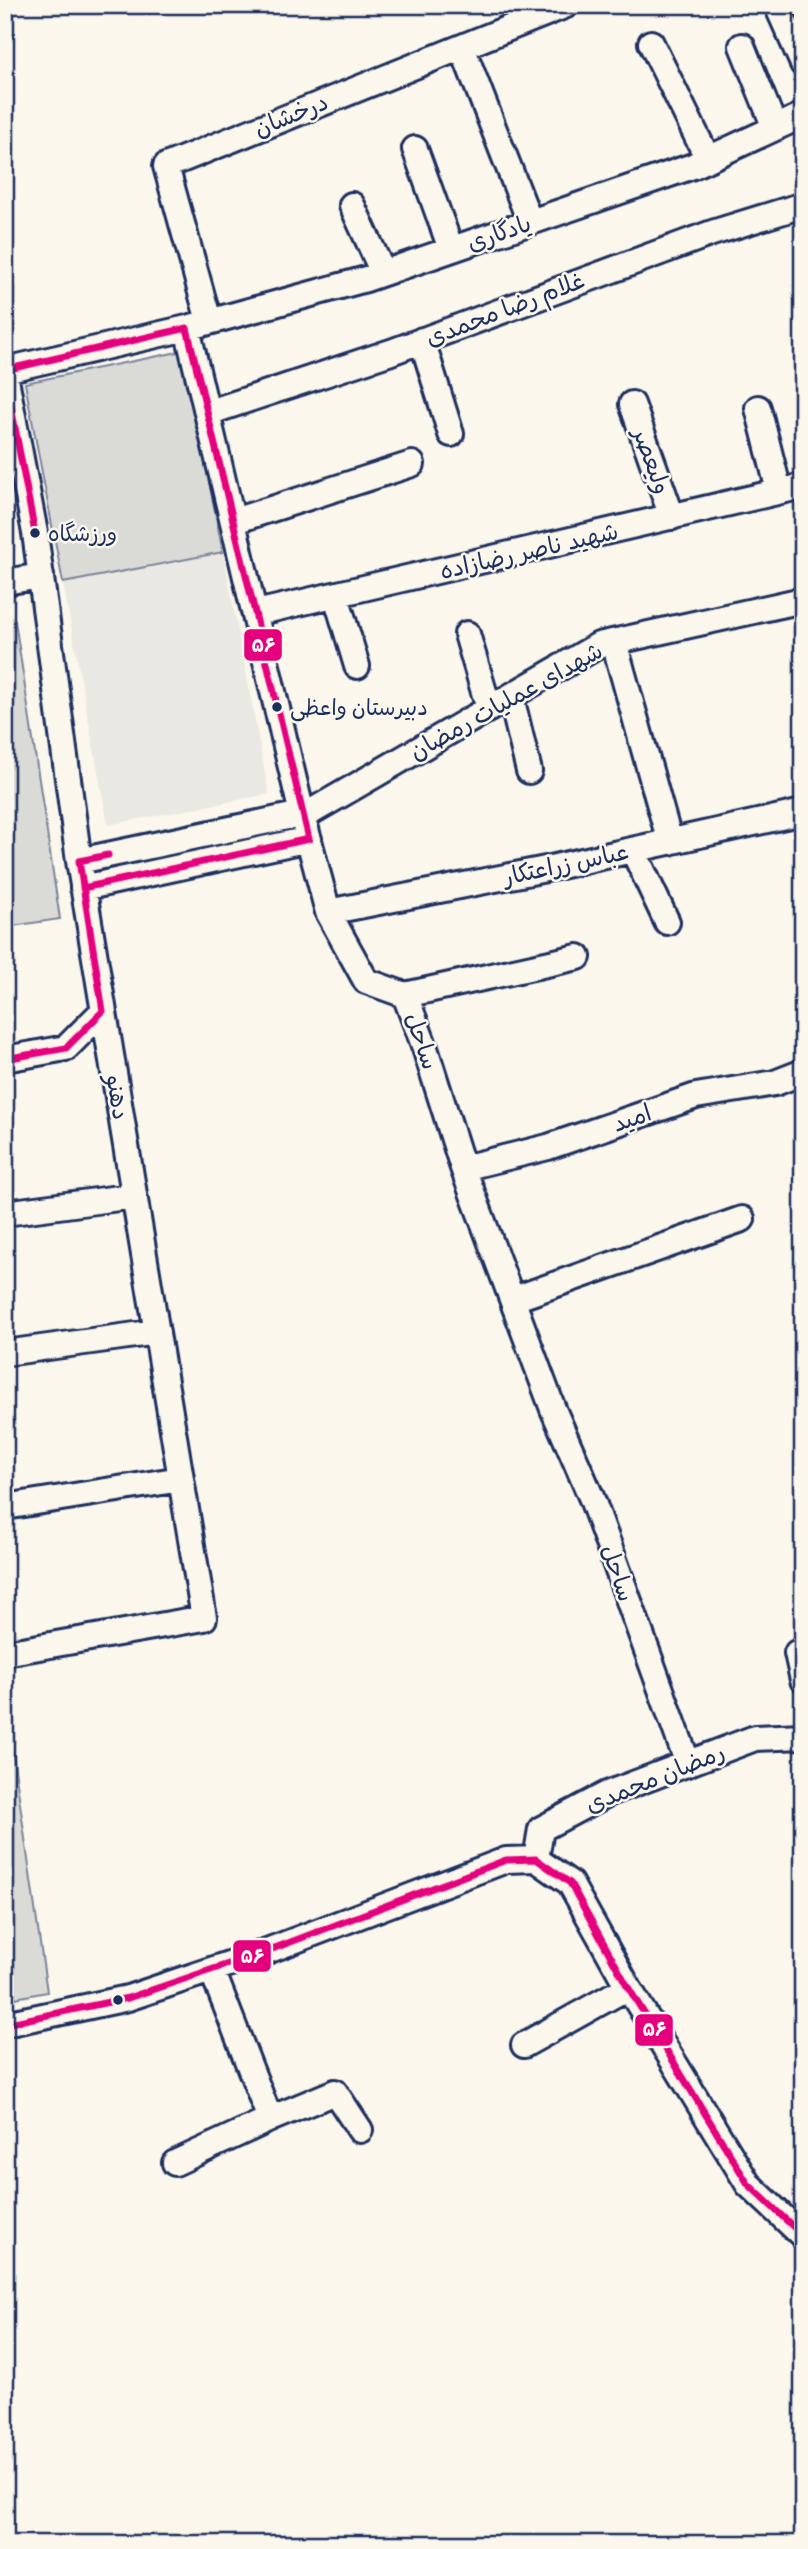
<svg xmlns="http://www.w3.org/2000/svg" width="808" height="2549" font-family="Pangolin,'Playpen Sans Arabic',sans-serif">
<style>
.built{fill:#eae8e2}
.green{fill:#dadad7;stroke:#7a849a;stroke-width:2}
.lines{fill:none;stroke-linecap:round;stroke-linejoin:round}
.minor-casing{stroke:#1b2f5e;stroke-width:30}
.minor{stroke:#fbf7ec;stroke-width:24}
.bus-1-casing{stroke:#fbf7ec;stroke-width:12}
.bus-1{stroke:#e5007d;stroke-width:7}
.bus-dot{fill:#1b2f5e;stroke:#fbf7ec;stroke-width:2.5}
.labels{text-anchor:middle;stroke-width:5;stroke-linejoin:round;paint-order:stroke}
.bus-label{font-size:22px;fill:#1b2f5e;stroke:#fbf7ec;text-anchor:start}
.street-label{font-size:24px;fill:#1b2f5e;stroke:#fbf7ec}
.line-badge{stroke:#fbf7ec;stroke-width:2.5}
.badge-label{font-size:19px;text-anchor:middle;font-weight:bold;fill:#fff}
</style>
<rect width="100%" height="100%" fill="#fbf7ec"/>
<filter id="ink" filterUnits="userSpaceOnUse"><feTurbulence type="fractalNoise" baseFrequency=".0143" numOctaves="2"/><feDisplacementMap in="SourceGraphic" scale="14" xChannelSelector="R" yChannelSelector="G"/><feConvolveMatrix kernelMatrix="1 2 1 2 8 2 1 2 1" color-interpolation-filters="sRGB"/></filter>
<g filter="url(#ink)">
<!-- built -->
<path class="built" d="M223 552 269 794 108 825 63 583Z"/>
<!-- green -->
<path class="green" d="M183 351 223 552 63 583 25 383Z
M15 621 60 919 5 927V623Z
M5 1699 47 1992 5 2000Z"/>
<g class="lines">
<!-- minor casing -->
<g class="minor-casing">
<path id="minor" d="M779 10 803 64
M651 43 708 159
M742 46 775 128
M462 47 530 222
M415 149 451 249
M352 205 383 273
M209 321 166 166 566 5
M187 328 302 814 328 912 366 981 405 995 425 1048 463 1168 553 1409 592 1499 688 1764
M422 340 451 434
M5 370 187 328 366 279 693 166 803 115
M5 374 35 533 79 861 204 1618 5 1653
M632 404 672 517
M758 408 779 491
M207 413 391 352 712 233 803 205
M234 521 412 464
M5 582 41 576
M336 596 357 666
M256 613 803 486
M467 634 489 709
M614 642 670 842
M511 697 529 771
M633 850 667 922
M79 861 311 812 599 645 803 600
M83 888 309 839
M328 912 551 868 803 812
M405 995 578 957
M5 1059 66 1048 103 1011
M463 1168 548 1147 696 1096 775 1083 803 1072
M5 1213 134 1196
M514 1299 742 1219
M5 1353 157 1332
M5 1507 181 1479
M797 1653 803 1680
M536 1859 541 1829 607 1794 755 1738 803 1736
M212 1970 270 2119
M5 2024 128 1998 267 1951 506 1860 536 1859 570 1883 628 1987 748 2184 803 2236
M524 2045 628 1987
M175 2163 270 2119 335 2092 360 2130"/>
</g>
<!-- minor -->
<use href="#minor" class="minor"/>
<!-- bus-1 casing -->
<g class="bus-1-casing">
<path id="bus-1" d="M5 370 187 328
M5 375 35 533
M83 888 309 839 187 328
M103 1011 79 861 108 855
M5 1059 66 1048 103 1011
M5 2024 128 1998 267 1951 506 1860 536 1859 570 1883 628 1987 748 2184 803 2236"/>
</g>
<!-- bus-1 -->
<use href="#bus-1" class="bus-1"/>
</g>
</g>
<!-- markers -->
<g class="bus-dot">
<circle cx="35" cy="533" r="6"/>
<circle cx="277" cy="707" r="6"/>
<circle cx="118" cy="2000" r="6"/>
</g>
<g class="labels">
<!-- bus labels -->
<g class="bus-label">
<text x="48" y="541">ورزشگاه</text>
<text x="290" y="715">دبیرستان واعظی</text>
</g>
<!-- street labels -->
<g class="street-label">
<text transform="translate(291 115) rotate(-22)" y="8">درخشان</text>
<text transform="translate(499 233) rotate(-19)" y="8">یادگاری</text>
<text transform="translate(505 309) rotate(-21)" y="8">غلام رضا محمدی</text>
<text transform="translate(652 461) rotate(70)" y="8">ولیعصر</text>
<text transform="translate(529 551) rotate(-13)" y="8">شهید ناصر رضازاده</text>
<text transform="translate(506 701) rotate(-29)" y="8">شهدای عملیات رمضان</text>
<text transform="translate(566 864) rotate(-12)" y="8">عباس زراعتکار</text>
<text transform="translate(422 1041) rotate(71)" y="8">ساحل</text>
<text transform="translate(118 1097) rotate(81)" y="8">دهنو</text>
<text transform="translate(632 1118) rotate(-19)" y="8">امید</text>
<text transform="translate(618 1573) rotate(71)" y="8">ساحل</text>
<text transform="translate(655 1778) rotate(-22)" y="8">رمضان محمدی</text>
</g>
</g>
<g class="line-badge">
<rect x="243" y="628" width="40" height="34" rx="7" fill="#e5007d"/>
<rect x="232" y="1939" width="40" height="34" rx="7" fill="#e5007d"/>
<rect x="634" y="2013" width="40" height="34" rx="7" fill="#e5007d"/>
</g>
<g class="badge-label">
<text x="263" y="652">۵۶</text>
<text x="252" y="1963">۵۶</text>
<text x="654" y="2036">۵۶</text>
</g>
<!-- margin -->
<rect width="808" height="2549" fill="none" stroke="#fbf7ec" stroke-width="28"/>
<rect x="14" y="14" width="780" height="2521" fill="none" stroke="#1b2f5e" stroke-width="2.5" filter="url(#ink)"/>
</svg>
